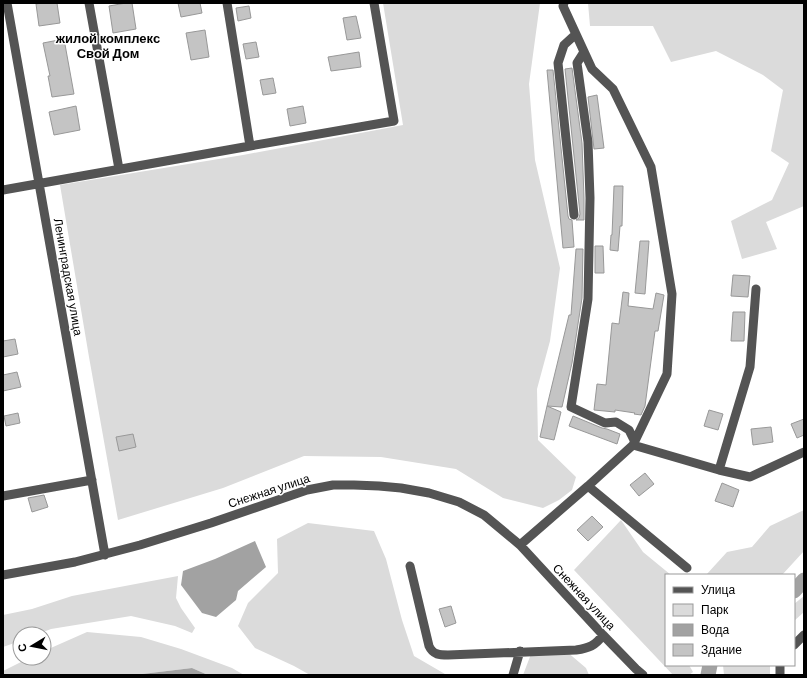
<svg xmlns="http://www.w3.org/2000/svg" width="807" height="678" font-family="Barlow,sans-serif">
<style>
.green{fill:#dbdbdb}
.water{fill:#a2a2a2}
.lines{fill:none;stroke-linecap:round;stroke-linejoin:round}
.river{stroke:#a2a2a2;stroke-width:15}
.building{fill:#c4c4c4;stroke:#989898}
.minor{stroke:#545454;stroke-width:9}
.labels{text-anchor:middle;stroke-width:3;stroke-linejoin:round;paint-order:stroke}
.street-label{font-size:12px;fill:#000;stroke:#fff}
.neighbourhood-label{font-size:13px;font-weight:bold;fill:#000;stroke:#fff}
</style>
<rect width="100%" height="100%" fill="#fff"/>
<!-- green -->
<path class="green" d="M383 3H540L529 84 535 160 560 268 550 341 537 389 538 440 576 477 572 490 559 500 543 508 503 498 456 469 381 457 304 456 223 488 118 520 89 357 60 185 243 155 403 125Z
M588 3H804V206L766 222 777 249 742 259 731 221 772 200 789 163 771 151 783 90 763 75 716 51 671 62 653 26H590Z
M804 510V551L782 575H706L727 552 752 547 770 526Z
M621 520 643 552 671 575H666V665H689L693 672 689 675H673L574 570Z
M308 523 374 531 386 559 402 620 414 656 445 674 471 675H310L294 666 255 648 238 626 248 603 278 573 277 539Z
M178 576 176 598 181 608 195 628 192 633 175 626 131 616 51 629 38 634H20V641L3 647V615L32 609 72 596Z
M804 596V612L794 621V604Z
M87 632 141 637 181 649 232 668 244 675H208L192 668 134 675H3V671L29 658H44V651Z
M566 651 586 668 589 675H523L531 654Z
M723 665H770V675H724Z"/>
<!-- water -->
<path class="water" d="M255 541 266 567 238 591 236 600 216 617 202 613 181 585 183 571 215 559Z
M192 668 208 675H134Z"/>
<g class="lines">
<!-- river -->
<path class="river" d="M794 591 804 580
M708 675 710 665"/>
</g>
<!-- building -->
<path class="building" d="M42 3H57L60 23 39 26 36 4Z
M126 3H132L136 29 113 33 109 6Z
M178 3H200L202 13 181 17Z
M249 6 251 18 238 21 236 8Z
M356 16 361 38 347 40 343 18Z
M205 30 209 57 191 60 186 33Z
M64 39 74 94 52 97 48 76H50L43 43Z
M256 42 259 57 246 59 243 44Z
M359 52 361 67 331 71 328 57Z
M572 68 582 143 584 198V220H576L579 218 580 214 565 69Z
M547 70H553L568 216 569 219 572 220 574 247 563 248Z
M273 78 276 93 263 95 260 80Z
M597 95 604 148 594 149 588 97Z
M76 106 80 130 54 135 49 112Z
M303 106 306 123 290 126 287 109Z
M614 186H623L622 226H620L618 251 610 250 611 235H612Z
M640 241H649L645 294 635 293Z
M595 246H603L604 273H595Z
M576 249H583L582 298 572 363 562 407 547 406 569 315H571Z
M733 275 750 276 748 297 731 296Z
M623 292 629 293 628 306 653 309 656 293 664 295 658 331H655L645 406 641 415 634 414 635 413 615 410V412L594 410 597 384 606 385 612 323 619 324Z
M733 312H745L744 341H731Z
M15 339 18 354 3 357V341Z
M17 372 21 387 3 391V375Z
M547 406 561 412 554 440 540 437Z
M709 410 723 414 718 430 704 426Z
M18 413 20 423 6 426 4 416Z
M573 416 602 428 607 429 620 434 617 444 569 426Z
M804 419V435L797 438 791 424Z
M771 427 773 442 753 445 751 429Z
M133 434 136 447 119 451 116 437Z
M645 473 654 484 639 496 630 485Z
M722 483 739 490 733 507 715 501Z
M44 495 48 507 32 512 28 498Z
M592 516 603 527 588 541 577 530Z
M451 606 456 623 445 627 439 609Z"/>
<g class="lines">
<!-- minor -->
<path class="minor" d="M7 3 105 555
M89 3 119 169
M227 3 250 146 394 121 374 3
M584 52 577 63 588 142 590 198 588 299 571 407 605 423 616 422 629 430 635 442
M3 190 250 146
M574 215 558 63 564 45 576 34
M633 445 719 470 750 477 804 452
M719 470 750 367 756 289
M588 486 687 568
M3 496 92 480
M520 545 588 486 633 445 667 374 672 294 651 167 613 89 592 69 563 6 564 3
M410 566 429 646C433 655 440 655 448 655L576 650C589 648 595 646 603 635
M3 575 75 562 140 545 211 523 307 490 333 485H354L379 486 401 488 429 493 459 502 484 515 520 545 603 635 636 669 643 675
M794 645 804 635
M780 665V675
M513 675 520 651"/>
</g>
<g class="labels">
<!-- street labels -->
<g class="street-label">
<text transform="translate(68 277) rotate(80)" y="4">Ленинградская улица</text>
<text transform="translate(269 491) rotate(-18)" y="4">Снежная улица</text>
<text transform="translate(584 597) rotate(47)" y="4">Снежная улица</text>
</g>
<!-- neighbourhood labels -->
<g class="neighbourhood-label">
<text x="108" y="43">жилой комплекс<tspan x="108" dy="15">Свой Дом</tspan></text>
</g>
</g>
<!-- border -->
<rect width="807" height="678" fill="none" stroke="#000000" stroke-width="8"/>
<!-- legend -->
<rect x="665" y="574" width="130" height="92" fill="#ffffff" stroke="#999999"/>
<rect x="673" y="587" width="20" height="6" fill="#545454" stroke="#999999"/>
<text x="701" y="594" font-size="12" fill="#000000">Улица</text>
<rect x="673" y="604" width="20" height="12" fill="#dbdbdb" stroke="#999999"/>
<text x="701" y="614" font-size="12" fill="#000000">Парк</text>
<rect x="673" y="624" width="20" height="12" fill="#a2a2a2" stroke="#999999"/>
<text x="701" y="634" font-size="12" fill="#000000">Вода</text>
<rect x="673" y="644" width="20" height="12" fill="#c4c4c4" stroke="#999999"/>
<text x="701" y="654" font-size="12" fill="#000000">Здание</text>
<!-- north arrow -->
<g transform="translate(32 646) rotate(260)"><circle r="19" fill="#ffffff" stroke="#999999"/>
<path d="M0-3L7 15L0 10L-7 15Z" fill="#000000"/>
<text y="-6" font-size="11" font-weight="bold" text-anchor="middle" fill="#000000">С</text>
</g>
</svg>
